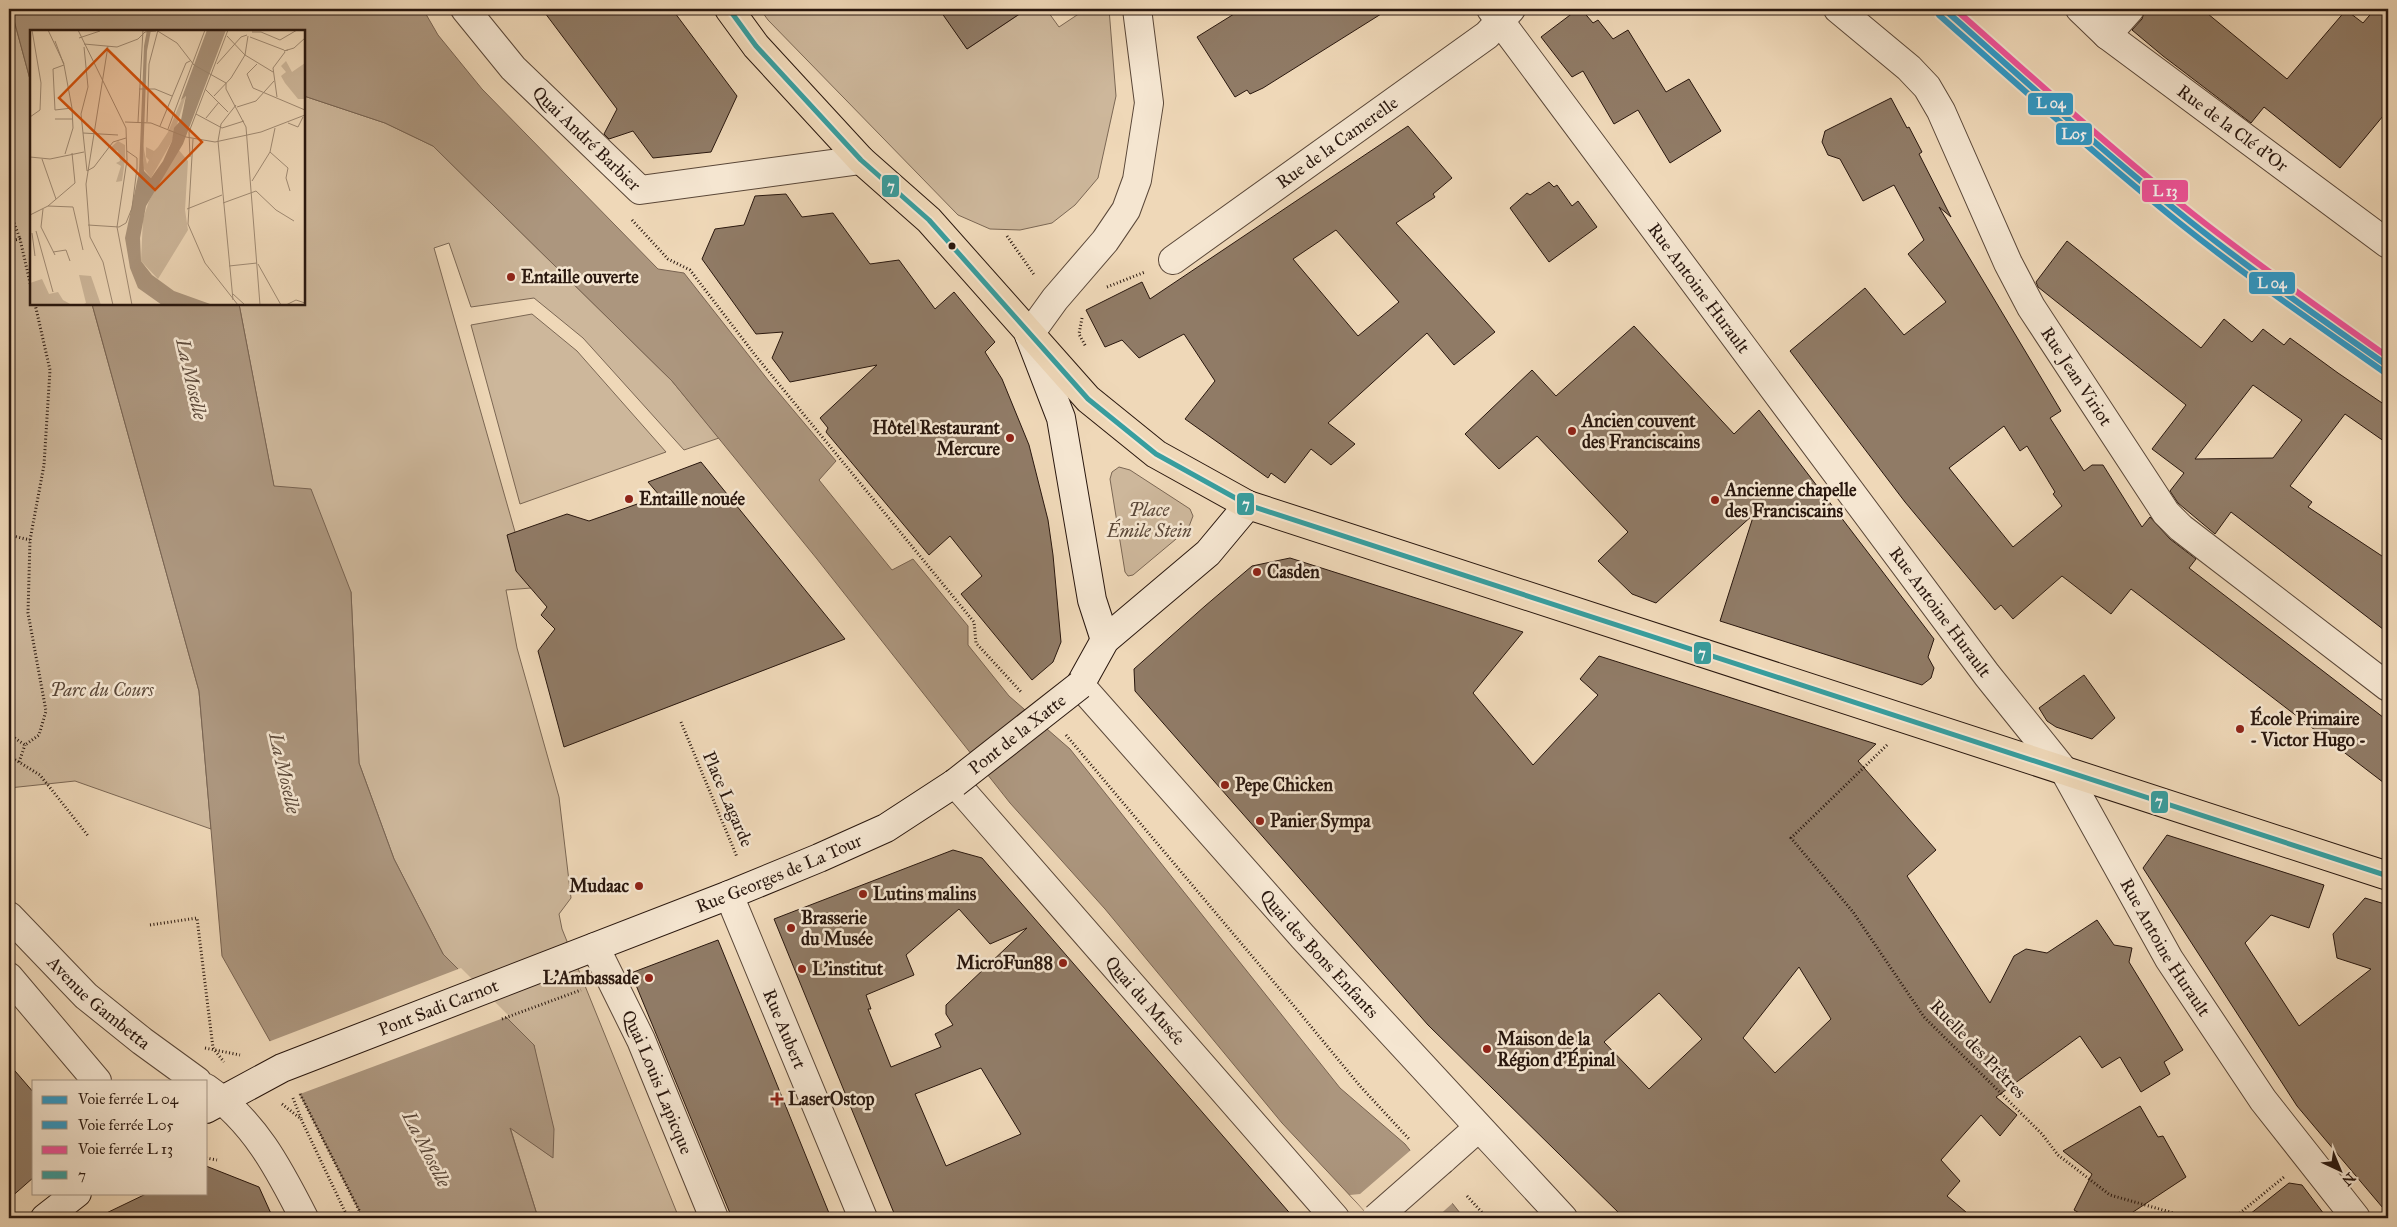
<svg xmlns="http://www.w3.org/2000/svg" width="2397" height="1227" font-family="'IM FELL Great Primer',serif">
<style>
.green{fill:#cdb79b;stroke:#7b6754}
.water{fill:#ac967e;stroke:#786351}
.pier{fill:#efd8b8}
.building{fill:#907b66;stroke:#29170e;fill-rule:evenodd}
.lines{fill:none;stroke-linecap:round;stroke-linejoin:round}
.minor-casing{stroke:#5a4738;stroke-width:30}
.tertiary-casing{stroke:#5a4738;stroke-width:30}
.secondary-casing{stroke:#29170e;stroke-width:30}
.primary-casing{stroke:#29170e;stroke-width:30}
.path{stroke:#29170e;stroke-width:3;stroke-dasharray:1 2.5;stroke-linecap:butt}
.minor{stroke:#f5e6d1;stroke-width:28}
.tertiary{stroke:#f5e6d1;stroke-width:28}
.secondary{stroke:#f5e6d1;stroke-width:28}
.primary{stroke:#efd8b8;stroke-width:28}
.minor-bridge-casing{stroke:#5a4738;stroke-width:30;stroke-linecap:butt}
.secondary-bridge-casing{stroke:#29170e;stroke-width:30;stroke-linecap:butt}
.minor-bridge{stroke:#f5e6d1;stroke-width:28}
.secondary-bridge{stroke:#f5e6d1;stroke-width:28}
.bus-1-casing{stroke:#f5e6d1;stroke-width:9}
.bus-1{stroke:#379e9f;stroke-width:5}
.rail-1-casing{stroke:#f5e6d1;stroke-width:10}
.rail-2-casing{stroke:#f5e6d1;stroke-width:10}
.rail-3-casing{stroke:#f5e6d1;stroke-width:10}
.rail-1{stroke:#2e9ac9;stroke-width:6}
.rail-2{stroke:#2e9ac9;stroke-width:6}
.rail-3{stroke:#f1529b;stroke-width:6}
.bus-dot{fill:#29170e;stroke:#f5e6d1;stroke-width:2}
.poi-dot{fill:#8f2418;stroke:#f5e6d1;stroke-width:2}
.labels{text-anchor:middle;stroke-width:5;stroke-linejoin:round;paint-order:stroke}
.street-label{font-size:18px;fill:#29170e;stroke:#f5e6d1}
.poi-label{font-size:18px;font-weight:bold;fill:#29170e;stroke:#f5e6d1;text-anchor:start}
.park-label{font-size:18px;font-style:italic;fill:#5a4738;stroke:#f5e6d1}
.water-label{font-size:19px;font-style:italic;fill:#5d4a3b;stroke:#f5e6d1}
.inset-road{fill:none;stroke:#a08b74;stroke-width:1}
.view{fill:#d5520c;fill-opacity:0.15;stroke:#d5520c;stroke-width:2.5}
.inset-edge{fill:none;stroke:#29170e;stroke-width:2.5}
.line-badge{stroke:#f5e6d1;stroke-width:2}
.badge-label{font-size:14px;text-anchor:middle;font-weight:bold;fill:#fff}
</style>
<rect width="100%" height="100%" fill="#efd8b8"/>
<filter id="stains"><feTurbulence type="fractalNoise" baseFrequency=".004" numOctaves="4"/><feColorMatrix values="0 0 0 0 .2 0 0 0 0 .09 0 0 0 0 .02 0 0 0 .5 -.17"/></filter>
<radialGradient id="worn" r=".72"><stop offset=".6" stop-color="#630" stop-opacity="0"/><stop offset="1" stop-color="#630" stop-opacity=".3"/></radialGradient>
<!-- green -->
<path class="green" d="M9 9H11L31 83V304H92L199 691 211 829 75 781 9 788Z
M760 9H940L967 49 1027 9H1046L1059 27 1086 9H1109L1116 96 1098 178 1075 205 1052 223 1020 230 990 229 958 215 768 20Z
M304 96 385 123 433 146 672 381 719 438 684 450 583 338 534 298 471 307 449 243 434 248 531 588 506 590 517 648 559 797 571 898 559 914 562 929 679 1218H538L510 1127 552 1157 534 1045 443 954 394 859 359 763 351 592 274 487 239 304H304Z
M532 314 577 351 666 452 520 504 471 325Z
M1119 467 1130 470 1190 509 1193 516 1188 529 1133 575 1128 576 1125 572 1110 479 1112 472Z"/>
<!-- water -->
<path class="water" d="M11 9H423L438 35 482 89 658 269 684 273 768 380 836 461 819 480 892 570 913 559 968 626V645L1009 696 1070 749 1340 1088 1405 1144 1464 1218H1371L1282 1123 1105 909 1010 803 817 559 672 381 433 146 385 123 304 96V31H31V83Z
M92 304H239L274 486 311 489 351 592 359 763 394 859 443 954 534 1045 554 1129 553 1158 510 1128 538 1218H363L300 1094 222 956 199 691Z"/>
<!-- pier -->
<path class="pier" d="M461 968 509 1016 300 1094 296 1091 268 1042Z
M1412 1149 1455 1201 1436 1218H1371L1350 1195 1360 1194Z"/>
<!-- building -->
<path class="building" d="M542 9H672L737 96 711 152 653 158 633 131 609 139 604 134 617 109Z
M939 9H1027L967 49Z
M1242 9H1389L1263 88 1250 94 1247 90 1235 97 1197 37Z
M1578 9H1581L1593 23 1598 20 1613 39 1628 30 1666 92 1689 79 1721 131 1670 163 1638 110 1614 124 1583 71 1572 77 1541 37Z
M2145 9H2202L2287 79 2346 10 2363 23 2375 9H2388V110L2340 168 2264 107 2251 123 2163 56 2132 30 2142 19Z
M1891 98 1907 128 1909 127 1922 152 1919 154 1951 217 1939 207 2061 411 2050 418 2084 471 2092 465H2103L2142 527 2150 517 2170 539 2196 559 2189 568 2388 721V786L2131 589 2111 614 2062 576 2013 619 2001 605 1995 610 1905 502 1790 351 1865 288 1904 335 1946 302 1908 254 1924 240 1894 185 1863 201 1840 159 1828 155 1822 142 1825 131ZM2004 426 2020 451 2027 446 2055 492 2053 494 2062 506 2013 547 1949 468Z
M1408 126 1452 178 1433 194 1435 197 1396 223 1495 332 1454 365 1427 333 1328 423 1355 444 1331 465 1311 449 1285 483 1271 473 1268 478 1185 419 1215 381 1184 334 1139 358 1122 340 1105 347 1086 310 1142 282 1150 299ZM1336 230 1399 302 1358 336 1293 259Z
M1549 182 1554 187 1557 185 1572 206 1578 201 1597 227 1549 262 1510 208 1527 193 1530 195Z
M786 194 802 217 833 213 870 264 899 260 935 309 954 292 995 342 985 352 1002 379 1029 445 1048 520 1053 555 1061 642 1053 662 1032 680 961 594 982 576 950 536 929 555 826 432 828 428 820 418 877 365 790 382 772 358 783 332 756 334 702 259 715 229 744 225 755 196Z
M2067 241 2201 348 2224 319 2252 342 2263 329 2284 345 2290 338 2338 373 2388 407V444L2345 414 2290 486 2312 502 2308 507 2388 560V633L2231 512 2215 534 2178 503 2170 491 2184 473 2152 449 2186 405 2038 287 2036 282ZM2253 385 2302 420 2273 458 2195 459Z
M1634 326 1734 434 1759 410 1934 639 1928 657 1934 668 1931 678 1922 685 1720 621 1754 514 1656 603 1632 594 1598 561 1628 532 1537 436 1499 469 1465 434 1532 370 1556 396Z
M701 462 845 639 564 747 538 651 555 629 541 615 547 607 516 571 507 535 567 514 589 521 660 496 648 482Z
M1290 558 1523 632 1473 693 1533 765 1598 695 1580 679 1599 656 1876 744 1858 761 1936 850 1907 876 1990 1003 2014 956 2026 949 2047 953 2097 920 2114 945 2132 948 2129 962 2183 1050 2164 1062 2170 1074 2141 1092 2120 1057 2102 1068 2080 1036 1996 1097 2017 1115 2000 1136 1981 1115 1941 1160 1960 1181 1947 1196 1973 1218H1624L1428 1025 1135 691 1134 669 1205 606 1252 566ZM1799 967 1831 1019 1775 1073 1743 1038ZM1659 993 1702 1039 1649 1089 1604 1042Z
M2084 675 2115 718 2092 739 2056 727 2047 721 2039 708Z
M2167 835 2324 885 2309 928 2271 915 2245 943 2299 1026 2371 969 2337 958 2333 934 2365 898 2388 905V1214L2297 1106 2143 868Z
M953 850 982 858 1294 1218H896L774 919ZM959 909 990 944 1027 928 946 1005V1014L953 1025 935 1034 941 1047 891 1067 868 1009H871L866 995 914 975 906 955ZM981 1068 1021 1134 946 1166 915 1094Z
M718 940 767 1060 831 1218H732L631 973Z
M9 1064 34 1093V1177L9 1199Z
M2140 1106 2158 1137 2163 1136 2186 1177 2124 1218H2088L2074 1210 2092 1174 2063 1151Z
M206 1166 259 1187 273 1218H96L148 1193H206Z
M2289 1183 2302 1185 2327 1218H2245Z"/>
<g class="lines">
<!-- minor casing -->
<g class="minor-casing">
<g id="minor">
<path id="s1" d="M465 9 513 68 640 190 861 160"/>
<path id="s2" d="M1838 9 1909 68 1927 87 1941 111 2008 263 2031 307 2166 513 2181 528 2388 687"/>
<path d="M2107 35 2130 9"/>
<path id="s3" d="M1173 260 1487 35 1511 9"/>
<path id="s4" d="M2065 772 2169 959 2263 1100 2356 1218"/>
<path id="s5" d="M955 783 1335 1218"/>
<path id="s6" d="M729 895 863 1218"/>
<path id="s7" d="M595 947 641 1040 714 1218"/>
<path d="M1442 1160 1478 1128"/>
</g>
</g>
<!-- tertiary casing -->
<g class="tertiary-casing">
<g id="tertiary">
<path id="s8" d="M1491 9 1987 675 2065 772"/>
<path id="s9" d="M2080 9 2107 35 2388 244"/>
<path d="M1029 335 1055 299 1105 241 1126 210 1137 180 1149 103 1137 9"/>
<path id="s10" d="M1080 685 1303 937 1563 1218"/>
<path id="s11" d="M9 916 86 996 142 1041 197 1081"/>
<path d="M9 977 97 1081"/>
<path d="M206 1088C254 1121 278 1167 304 1218"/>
</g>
</g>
<!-- secondary casing -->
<g class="secondary-casing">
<g id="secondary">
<path d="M1029 335 1061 418 1092 600 1105 640"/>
<path d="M1080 685 1105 640 1208 553 1248 505"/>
<path id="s12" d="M206 1109 282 1068 729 895 819 858 886 828 955 783"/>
<path d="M45 1218 77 1193"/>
</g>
</g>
<!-- primary casing -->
<g class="primary-casing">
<path id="primary" d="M729 9 756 46 861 160 929 220 1088 399 1156 454 1248 505 2388 876"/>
</g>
<!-- path -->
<path class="path" d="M1448 9 1450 12
M9 210 20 239
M632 220 668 259 690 270 755 355 974 622 976 643 1022 693
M1007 236 1035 276
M9 241 20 239 31 287
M1107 287 1145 272
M1082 318 1079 334 1086 347
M9 535 30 540
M681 722 737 857
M9 734 25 745 39 735 46 711 28 613 30 540 44 465 50 370 35 304
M1066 735 1299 1012 1360 1086 1409 1139
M1887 745 1791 838 1853 912 1924 1017 2042 1134 2058 1155 2110 1195 2184 1216 2235 1217 2284 1177
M9 756 40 775 89 837
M19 762 25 745
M150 925 197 918 213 1048 224 1062
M502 1019 581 990
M205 1048 240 1055
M300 1094 363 1218
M293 1098 301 1118
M282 1104 301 1119 348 1218
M206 1158 217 1160
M1467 1196 1487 1218"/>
<!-- minor -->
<use href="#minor" class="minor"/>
<!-- tertiary -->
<use href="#tertiary" class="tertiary"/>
<!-- secondary -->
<use href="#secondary" class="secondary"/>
<!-- primary -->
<use href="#primary" class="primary"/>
<!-- minor-bridge casing -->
<g class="minor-bridge-casing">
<path id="minor-bridge" d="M1376 1218 1442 1160"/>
</g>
<!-- secondary-bridge casing -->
<g class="secondary-bridge-casing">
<g id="secondary-bridge">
<path id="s13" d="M955 783 1080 685"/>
</g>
</g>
<!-- minor-bridge -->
<use href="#minor-bridge" class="minor-bridge"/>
<!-- secondary-bridge -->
<use href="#secondary-bridge" class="secondary-bridge"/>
<!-- bus-1 casing -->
<g class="bus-1-casing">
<path id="bus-1" d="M729 9 756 46 861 160 929 220 1088 399 1156 454 1248 505 2388 876"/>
</g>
<!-- bus-1 -->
<use href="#bus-1" class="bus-1"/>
<!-- rail-1 casing -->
<g class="rail-1-casing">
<path id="rail-1" d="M1944 9C2024 80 2103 152 2187 219 2252 271 2320 318 2388 366"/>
</g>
<!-- rail-2 casing -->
<g class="rail-2-casing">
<path id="rail-2" d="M1939 15C2019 86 2099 158 2182 225 2247 277 2316 324 2384 372"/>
</g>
<!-- rail-3 casing -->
<g class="rail-3-casing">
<path id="rail-3" d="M1955 9C2033 78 2111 149 2193 214 2256 264 2322 310 2388 357"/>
</g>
<!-- rail-1 -->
<use href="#rail-1" class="rail-1"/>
<!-- rail-2 -->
<use href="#rail-2" class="rail-2"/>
<!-- rail-3 -->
<use href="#rail-3" class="rail-3"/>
</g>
<!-- markers -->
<circle class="bus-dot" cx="952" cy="246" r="4.5"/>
<g class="poi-dot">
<circle cx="511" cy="277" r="5"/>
<circle cx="1572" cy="431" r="5"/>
<circle cx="1010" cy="438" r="5"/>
<circle cx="629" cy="499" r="5"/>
<circle cx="1715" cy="500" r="5"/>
<circle cx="1257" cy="572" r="5"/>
<circle cx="2240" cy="729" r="5"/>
<circle cx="1225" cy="785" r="5"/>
<circle cx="1260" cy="821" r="5"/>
<circle cx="639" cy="886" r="5"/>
<circle cx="863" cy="894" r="5"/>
<circle cx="791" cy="928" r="5"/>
<circle cx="1063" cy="963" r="5"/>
<circle cx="802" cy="969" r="5"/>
<circle cx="649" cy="978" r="5"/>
<circle cx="1487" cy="1049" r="5"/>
<path d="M774.5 1091.5h5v5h5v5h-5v5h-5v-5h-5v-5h5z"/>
</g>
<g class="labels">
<!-- street labels -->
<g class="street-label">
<text dy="6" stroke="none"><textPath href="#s9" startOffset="194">Rue de la Clé d'Or</textPath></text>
<text dy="6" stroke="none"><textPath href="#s1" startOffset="178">Quai André Barbier</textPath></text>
<text dy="6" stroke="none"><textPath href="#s3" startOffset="202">Rue de la Camerelle</textPath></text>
<text dy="6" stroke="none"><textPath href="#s8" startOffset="348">Rue Antoine Hurault</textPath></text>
<text dy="6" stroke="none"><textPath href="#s2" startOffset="445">Rue Jean Viriot</textPath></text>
<text dy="6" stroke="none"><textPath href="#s8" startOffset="752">Rue Antoine Hurault</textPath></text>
<text dy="6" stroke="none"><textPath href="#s13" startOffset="79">Pont de la Xatte</textPath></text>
<text transform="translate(728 799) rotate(67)" y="6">Place Lagarde</text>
<text dy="6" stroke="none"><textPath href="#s12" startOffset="620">Rue Georges de La Tour</textPath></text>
<text dy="6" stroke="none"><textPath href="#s4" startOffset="202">Rue Antoine Hurault</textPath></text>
<text dy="6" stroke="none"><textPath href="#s10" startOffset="360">Quai des Bons Enfants</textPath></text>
<text dy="6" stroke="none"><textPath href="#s5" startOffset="289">Quai du Musée</textPath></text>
<text dy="6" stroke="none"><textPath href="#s11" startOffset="125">Avenue Gambetta</textPath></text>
<text dy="6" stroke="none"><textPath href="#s12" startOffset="254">Pont Sadi Carnot</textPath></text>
<text dy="6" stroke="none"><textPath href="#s6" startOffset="145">Rue Aubert</textPath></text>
<text transform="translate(1978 1049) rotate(46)" y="6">Ruelle des Prêtres</text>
<text dy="6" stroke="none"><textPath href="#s7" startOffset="149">Quai Louis Lapicque</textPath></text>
</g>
<!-- poi labels -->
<g class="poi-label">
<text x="521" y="283">Entaille ouverte</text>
<text x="1582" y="427">Ancien couvent<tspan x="1582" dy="21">des Franciscains</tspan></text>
<text x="1000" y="434" text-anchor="end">Hôtel Restaurant<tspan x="1000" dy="21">Mercure</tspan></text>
<text x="1725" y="496">Ancienne chapelle<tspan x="1725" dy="21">des Franciscains</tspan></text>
<text x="639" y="505">Entaille nouée</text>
<text x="1267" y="578">Casden</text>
<text x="2250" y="725">École Primaire<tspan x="2250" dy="21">- Victor Hugo -</tspan></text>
<text x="1235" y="791">Pepe Chicken</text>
<text x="1270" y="827">Panier Sympa</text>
<text x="629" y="892" text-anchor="end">Mudaac</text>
<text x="873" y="900">Lutins malins</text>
<text x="801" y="924">Brasserie<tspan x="801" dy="21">du Musée</tspan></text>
<text x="1053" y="969" text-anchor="end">MicroFun88</text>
<text x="812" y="975">L’institut</text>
<text x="639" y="984" text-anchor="end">L’Ambassade</text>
<text x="1497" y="1045">Maison de la<tspan x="1497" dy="21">Région d'Épinal</tspan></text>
<text x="788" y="1105">LaserOstop</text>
</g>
<!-- park labels -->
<g class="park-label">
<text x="1149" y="516">Place<tspan x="1149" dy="21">Émile Stein</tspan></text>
<text x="102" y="696">Parc du Cours</text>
</g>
<!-- water labels -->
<g class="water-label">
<text transform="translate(192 379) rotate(77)" y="7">La Moselle</text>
<text transform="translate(285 773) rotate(77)" y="7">La Moselle</text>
<text transform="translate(427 1149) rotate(63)" y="7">La Moselle</text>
</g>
</g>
<!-- overview -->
<g transform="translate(30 30)">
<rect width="275" height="275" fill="#efd8b8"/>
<path d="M256 31 262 42 275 33V69H268L255 53 251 46 256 42 251 36ZM156 65 142 111 121 148 113 138V115L117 134 119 130 116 127V117L124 121 128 117 138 102 153 66ZM88 111 95 115V130L92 151 86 152 91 136 86 133 90 131 88 121 80 118ZM148 119 158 131 155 180 158 200 128 249 111 231 113 189 119 171ZM49 245 61 246 71 275H52L56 273ZM12 249 19 264 28 262 33 270 42 275H0V253Z" fill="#cdb79b"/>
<path d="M117 0H121L117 21 113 130 114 141 121 148 133 131 142 111 144 98 151 90 156 66 151 70 177 0H196L153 114 116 176 110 208 111 231 122 245 144 261 183 275H132L108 258 100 238 95 208 109 142 114 16Z" fill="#ac967e"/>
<path class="inset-road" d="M18 0 34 34M48 0 96 98 97 130 87 197 102 275M126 0 147 13 164 35 196 53V59L216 97 230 275M222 2H231L250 10 267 0M197 6 215 25 243 42M220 7 254 20M49 8 70 1M25 11 34 35 42 78 43 98 35 124M54 14 87 17 108 9 115 2 126 1M78 16 56 154 60 207 73 232 83 275M54 17 58 57 51 84 57 141M258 20 254 21 264 18 275 8M187 34 211 7 217 5M227 34 217 44 223 58 275 80M34 35 23 39 25 80 42 78M109 59H125L142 66M175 59 198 82M184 66 201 48 215 25 218 6M247 67 243 38 255 22M207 77 226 71 244 51M166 84 192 98 214 91M0 87 10 80 11 53 2 0M176 88 189 72M25 89H43M95 92 121 93 156 107 185 112 231 102 275 85M108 92 113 0M117 92 119 34 128 0M258 93 268 97 273 87M130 96 156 33 160 31M138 99 175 0M53 103 88 105M163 109 158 194 175 233 208 275M240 122 258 138 256 148 260 161M0 127 20 129 54 122M160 127 159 102 198 0M12 129 26 169M57 141 64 137 83 112 96 108M222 151 240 122 245 98M193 173 226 161 246 180 264 191M18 176 43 177 53 220M13 179 11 197 25 225M157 179 192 165M0 185 18 176 45 153 42 123M58 195 89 197 96 193 102 178 107 138V128L97 121M6 201 23 262M2 203 5 226M23 222 36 220 40 231M228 234 251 275M199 236 227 233M203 264 215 275M203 270 188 111 191 94 206 75M256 275 266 270 275 273"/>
<path class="view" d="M77 19 172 112 125 160 29 68Z"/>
<rect width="275" height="275" class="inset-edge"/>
</g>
<g class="line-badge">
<rect x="2027" y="92" width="47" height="24" rx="5" fill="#2e9ac9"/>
<rect x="2055" y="122" width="38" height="24" rx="5" fill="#2e9ac9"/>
<rect x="881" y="174" width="19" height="24" rx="5" fill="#379e9f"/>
<rect x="2141" y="179" width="48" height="24" rx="5" fill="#f1529b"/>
<rect x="2248" y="271" width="48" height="24" rx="5" fill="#2e9ac9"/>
<rect x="1236" y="492" width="19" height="24" rx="5" fill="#379e9f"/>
<rect x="1693" y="641" width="19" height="24" rx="5" fill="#379e9f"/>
<rect x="2150" y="790" width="19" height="24" rx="5" fill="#379e9f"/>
</g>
<g class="badge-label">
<text x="2051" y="108">L 04</text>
<text x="2074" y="139">L05</text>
<text x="891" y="191">7</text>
<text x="2165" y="196">L 13</text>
<text x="2272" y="288">L 04</text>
<text x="1246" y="509">7</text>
<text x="1702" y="658">7</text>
<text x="2159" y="806">7</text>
</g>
<!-- margin -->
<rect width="2397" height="1227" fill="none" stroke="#efd8b8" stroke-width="30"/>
<rect x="10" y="10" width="2377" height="1207" fill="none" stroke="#29170e" stroke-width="2.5"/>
<rect x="15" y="15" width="2367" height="1197" fill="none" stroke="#29170e"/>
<!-- legend -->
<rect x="32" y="1080" width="175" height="115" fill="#f5e6d1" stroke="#a39383"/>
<rect x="42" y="1096" width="25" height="8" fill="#2e9ac9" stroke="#a39383"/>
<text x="78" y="1104" font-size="15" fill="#29170e">Voie ferrée L 04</text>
<rect x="42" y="1121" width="25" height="8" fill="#2e9ac9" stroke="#a39383"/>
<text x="78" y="1130" font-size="15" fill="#29170e">Voie ferrée L05</text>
<rect x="42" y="1146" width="25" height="8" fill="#f1529b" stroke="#a39383"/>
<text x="78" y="1154" font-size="15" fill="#29170e">Voie ferrée L 13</text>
<rect x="42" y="1171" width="25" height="8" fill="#379e9f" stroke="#a39383"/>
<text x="78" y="1180" font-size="15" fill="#29170e">7</text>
<!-- north arrow -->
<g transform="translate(2340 1170) rotate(136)" stroke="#f5e6d1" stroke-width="4" paint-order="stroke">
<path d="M0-4L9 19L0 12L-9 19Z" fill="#29170e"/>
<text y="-8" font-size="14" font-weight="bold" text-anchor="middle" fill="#29170e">N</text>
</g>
<rect width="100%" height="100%" filter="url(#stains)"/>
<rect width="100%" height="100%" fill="url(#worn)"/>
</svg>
